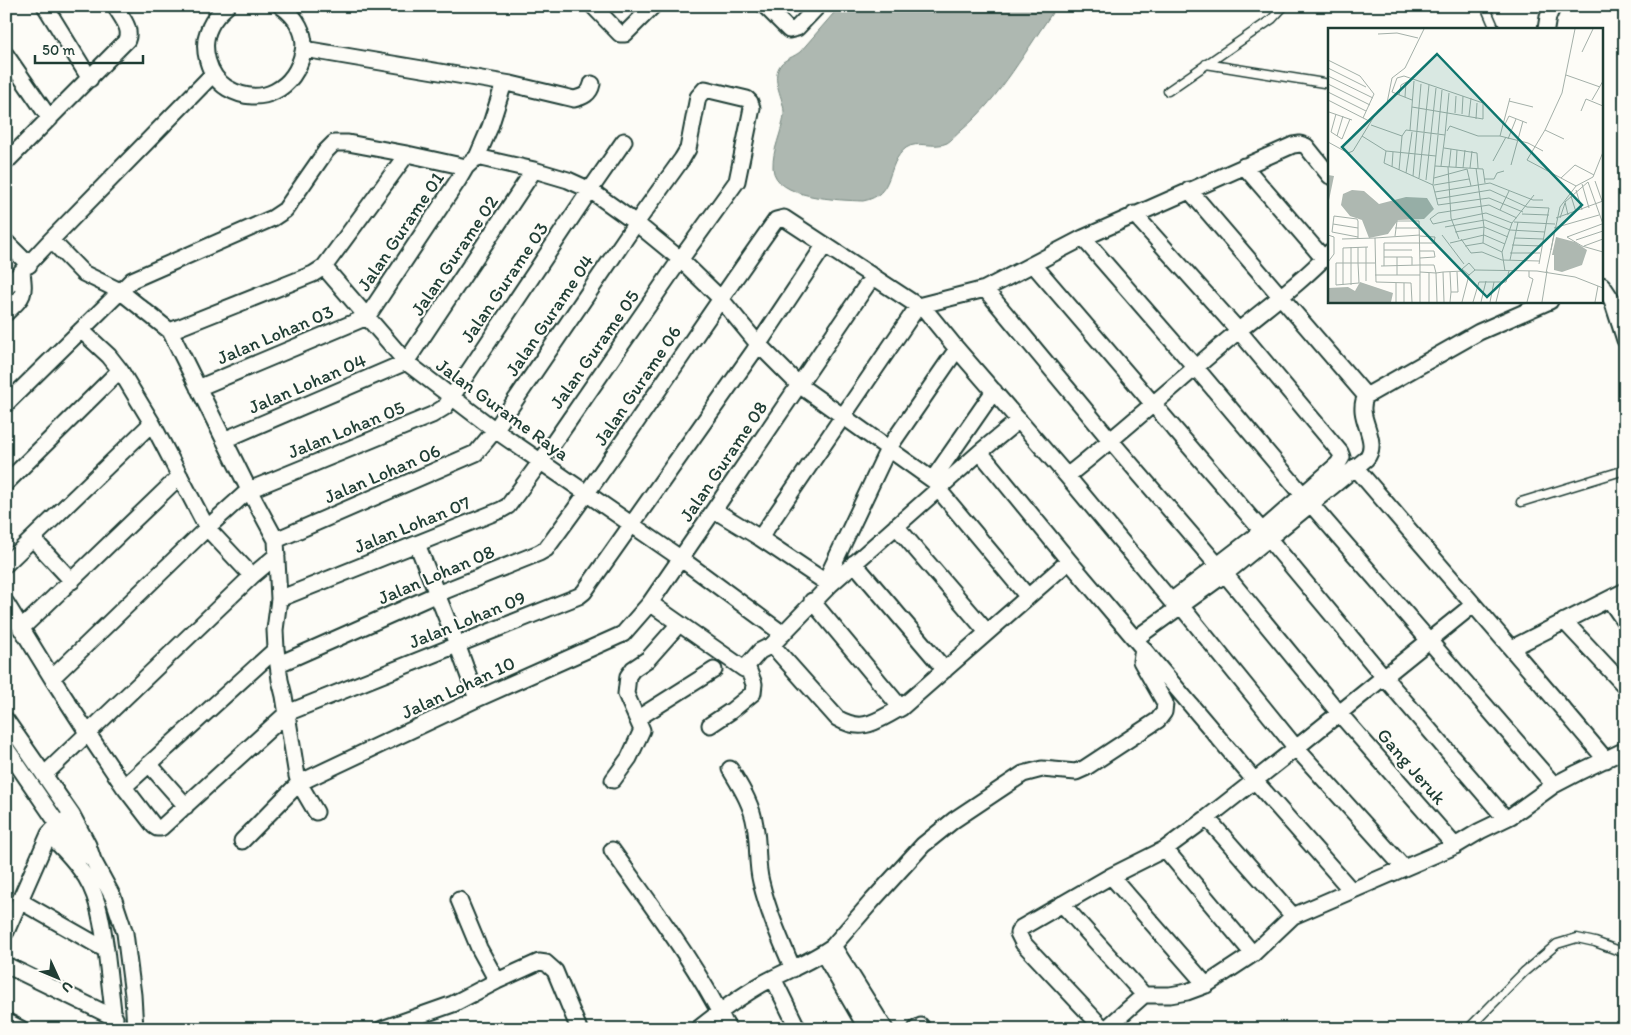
<svg xmlns="http://www.w3.org/2000/svg" width="1631" height="1035" font-family="Itim,sans-serif">
<style>
.water{fill:#aeb8b1;stroke:#75877f}
.lines{fill:none;stroke-linecap:round;stroke-linejoin:round}
.lane-casing{stroke:#1f3d34;stroke-width:11}
.street-casing{stroke:#1f3d34;stroke-width:19}
.lane{stroke:#fdfcf7;stroke-width:8}
.street{stroke:#fdfcf7;stroke-width:15}
.labels{text-anchor:middle;stroke-width:4.5;stroke-linejoin:round;paint-order:stroke}
.street-label{font-size:19px;fill:#1f3d34;stroke:#fdfcf7}
.inset-road{fill:none;stroke:#a4b0a9;stroke-width:1}
.view{fill:#0f766e;fill-opacity:0.15;stroke:#0f766e;stroke-width:2.5}
.inset-edge{fill:none;stroke:#1f3d34;stroke-width:2.5}
</style>
<rect width="100%" height="100%" fill="#fdfcf7"/>
<filter id="ink" filterUnits="userSpaceOnUse"><feTurbulence type="fractalNoise" baseFrequency=".02" numOctaves="2"/><feDisplacementMap in="SourceGraphic" scale="10" xChannelSelector="R" yChannelSelector="G"/><feConvolveMatrix kernelMatrix="1 2 1 2 8 2 1 2 1" color-interpolation-filters="sRGB"/></filter>
<g filter="url(#ink)">
<!-- water -->
<path class="water" d="M840 6H1057C1027 48 1001 97 962 130 957 134 952 140 947 143 935 149 917 140 906 148 885 164 896 195 863 201 839 200 775 199 773 168 772 150 782 133 784 115 785 98 769 80 781 64 784 60 795 56 800 52Z"/>
<g class="lines">
<!-- lane casing -->
<g class="lane-casing">
<path id="lane" d="M1485 6 1495 29
M1206 64 1330 84
M1168 91 1272 19 1284 6
M1521 502 1625 470
M1468 1029 1524 972 1557 944 1577 938 1595 942 1625 953"/>
</g>
<!-- street casing -->
<g class="street-casing">
<path id="street" d="M45 6 90 79
M227 6C220 12 214 18 210 27 200 47 208 76 227 88 261 108 295 89 303 52 307 34 296 16 281 6
M593 6 620 34H625L653 6
M765 6 789 30 797 28 818 6
M1546 29 1548 17 1553 6
M304 49 511 84 574 99C583 97 590 94 592 84
M6 55 50 119
M477 157 534 170 568 180 590 190 636 223 680 259 720 298 758 344 799 385 941 486
M6 162 127 40C132 28 121 17 115 6
M1244 166 1324 259
M1189 190 1366 396C1354 417 1382 440 1366 459L1225 574 1135 639 1255 781 1351 890
M1134 214 1239 331 1340 452 1342 457 1338 464 1262 531 1171 601
M1083 238 1196 368 1303 495 1554 785
M51 240 83 273 120 291 170 331 249 490 276 540 279 599 275 630 276 649 280 680 284 696 297 776 299 783 316 812
M6 242 29 265
M1033 264 1262 531
M324 267 406 362 495 430 680 558 783 634
M1602 285 1612 300 1625 340
M6 288 51 240 213 74
M985 289 1111 441 1225 574 1339 713 1455 846
M922 306 957 349 1067 476 1171 601
M6 313C24 296 25 296 22 272
M81 330 109 356 120 370 152 423 207 528 252 576
M170 331 313 274 324 267 407 154
M198 388 367 317 459 179 466 167 477 157 490 127 504 83
M1366 396 1479 332 1550 301
M6 404 132 280 273 218 285 210 326 151 334 143H348L407 154 466 167
M224 440 406 362 534 170
M980 452 1069 561 1135 639
M1355 467C1439 565 1523 661 1606 760
M1067 476C1125 430 1180 380 1237 332 1268 306 1302 282 1330 252
M933 479 994 391
M6 483 120 370
M938 489 1028 597
M714 510 760 538 830 585
M896 526 987 632
M760 538 918 306
M33 539 72 581
M1269 539 1384 677 1505 818
M276 540 476 453 495 430 636 223 682 159 688 149 698 97 705 89 747 99 750 102 752 108 737 181 675 267 541 461 508 506 501 510 279 599
M417 544 457 644 477 699
M854 563 945 670
M6 564 152 423
M825 582 888 449 957 349
M1609 599 1625 622
M812 601 901 708
M6 603 52 678 87 732 124 787 154 826 157 828H161L287 713 579 596 584 592 754 351 824 246
M650 603 744 669 760 651 772 645 830 585 980 452 1019 420
M1473 605 1296 748 1207 818 1165 849 1111 876 1021 928 1018 933 1023 943 1099 1024 1103 1027H1108L1144 995H1170L1187 992 1206 985 1253 954 1293 916 1455 846 1480 831 1511 816 1554 785 1577 773 1625 750
M1181 606 1296 748 1404 868
M1564 621 1625 686
M21 629 180 476
M772 645 837 718C864 734 877 720 901 708L1069 561
M1512 648 1625 591
M279 664 437 594 539 553 546 549C626 442 698 329 776 220L784 218 918 306 985 289 1083 238 1293 145 1300 144 1306 146 1330 176
M52 678 207 528 249 490 432 415 445 407 590 190 624 141
M638 718 714 670
M6 720 72 815 88 845 93 860 113 897 125 933 133 995 135 1029
M710 725 731 711 753 693 754 684 747 666
M6 748 58 824 77 847 92 859
M149 764 186 806
M730 769C740 786 752 804 755 825 759 844 756 863 761 882 768 912 781 941 793 969
M44 775 252 576 277 555
M613 780 629 758 642 730 626 694 628 676 633 669 648 659 679 624
M124 787 276 649
M1207 818 1293 916
M49 834C59 845 71 856 80 869 98 891 102 922 106 950
M242 841 299 783 477 699 623 634 650 603 714 510 873 276
M1165 849 1253 954
M612 850C653 908 697 965 728 1029
M1111 876 1206 985
M459 900 479 948 497 981
M20 901 106 950 115 1029
M1062 904 1144 995
M6 932 49 834 58 824 65 820
M833 946 872 901 923 845 954 820 1023 774 1042 769 1076 772 1085 768 1158 720 1164 712 1165 703 1141 661 1143 648
M823 953 867 1029
M6 965 115 1018
M773 978 798 1029
M6 1021 21 1029
M382 1029 453 1004 497 981 539 962 546 963 555 971 579 1029
M698 1029C718 1013 739 997 762 984 785 971 811 962 833 946L885 1029
M916 1029 921 1026"/>
</g>
<!-- lane -->
<use href="#lane" class="lane"/>
<!-- street -->
<use href="#street" class="street"/>
</g>
</g>
<g class="labels">
<!-- street labels -->
<g class="street-label">
<text transform="translate(400 231) rotate(-56)" y="7">Jalan Gurame 01</text>
<text transform="translate(454 255) rotate(-56)" y="7">Jalan Gurame 02</text>
<text transform="translate(504 282) rotate(-56)" y="7">Jalan Gurame 03</text>
<text transform="translate(549 315) rotate(-56)" y="7">Jalan Gurame 04</text>
<text transform="translate(275 334) rotate(-23)" y="7">Jalan Lohan 03</text>
<text transform="translate(594 349) rotate(-55)" y="7">Jalan Gurame 05</text>
<text transform="translate(307 383) rotate(-23)" y="7">Jalan Lohan 04</text>
<text transform="translate(637 385) rotate(-56)" y="7">Jalan Gurame 06</text>
<text transform="translate(503 409) rotate(36)" y="7">Jalan Gurame Raya</text>
<text transform="translate(346 429) rotate(-22)" y="7">Jalan Lohan 05</text>
<text transform="translate(723 461) rotate(-56)" y="7">Jalan Gurame 08</text>
<text transform="translate(382 473) rotate(-23)" y="7">Jalan Lohan 06</text>
<text transform="translate(412 524) rotate(-22)" y="7">Jalan Lohan 07</text>
<text transform="translate(436 574) rotate(-23)" y="7">Jalan Lohan 08</text>
<text transform="translate(467 619) rotate(-22)" y="7">Jalan Lohan 09</text>
<text transform="translate(458 687) rotate(-25)" y="7">Jalan Lohan 10</text>
<text transform="translate(1412 766) rotate(49)" y="7">Gang Jeruk</text>
</g>
</g>
<!-- overview -->
<g transform="translate(1328 28)">
<rect width="275" height="275" fill="#fdfcf7"/>
<path d="M0 147 6 148 0 177ZM24 162 36 163 51 176 78 169 99 170 106 181 96 191 70 192 60 206 41 210 34 192 22 188 13 177 15 166ZM228 209 247 214 259 222 254 237 234 244 226 242V227H224ZM32 254 65 265 63 274H0V260L20 259 27 263Z" fill="#aeb8b1"/>
<path class="inset-road" d="M247 1 234 65 217 102 199 132 248 158M50 6 69 5 90 10M254 24 265 1M0 32 32 48 46 66 35 90M0 40 38 59M238 47 272 59M0 48 45 70M0 56 42 77M0 64 38 83M71 67 73 57 82 52M77 69 78 54M182 70 172 108 200 115 215 123M0 72 43 94M264 72 275 53M181 73 205 79M84 79 155 91V75L76 48 69 50 64 64 84 72M253 83 258 71 275 78M1 84 24 92M127 85 128 68M8 86 3 104 14 111 22 91M134 86 135 68M141 88 143 70M148 91 149 75M177 96 181 88 199 95M43 97 74 108M82 102 86 53M217 102 236 111M119 103 122 98 150 108H172M96 104 101 57M110 106 114 62M110 107 105 157 110 177 161 170 195 184M9 108 15 88M34 108 58 123M180 111 188 91M0 114 20 125 25 123 50 82 59 75 64 50 77 40 96 1M116 120 149 125 150 140M165 133 178 109M183 137 195 93M107 138 155 141 157 155M113 138 117 107M64 139 65 124M120 139 123 190 131 211M121 139 123 121M128 139 129 122M135 140 137 122M142 140 144 123M148 140 156 199 155 215M139 141 143 158M71 142 74 108 78 102 117 107 121 65M78 145 84 104M85 148 93 56M91 150 96 105M106 150 139 141M233 150 247 137 266 147M156 151H166L169 145 176 143M98 152 108 60M267 153 274 173M254 156 261 180M105 157 56 135 58 123 108 128M106 157 141 151M248 162 254 182M107 164 162 155 205 172H215M243 168 248 184M108 171 162 162 199 179 221 180 211 236M172 182 181 163M194 186 221 187M240 187 237 174 260 154 275 196M228 190 275 173M232 190 237 175M186 194 227 196M184 195 158 185 105 196 102 191 110 185 161 177 189 190M5 196 30 200M274 196 239 209 254 218 275 224M117 199 157 192 182 202 217 204M67 200H92M226 200 271 187M127 204 156 199 180 209M0 207 6 209V226L0 234M114 207 136 236M92 208 107 209 106 215H92M30 209 4 204 6 188 29 191 30 193V211M47 210 92 207M187 210 215 211M14 211 47 210 48 254 83 255 84 274M133 211 143 225 154 224 174 232 211 233M248 212 275 203M122 215 156 207 177 216M184 217 214 218M137 218 155 215 174 224M256 218 275 211M23 219V257M30 219V235L31 255 8 257V235H47M38 219V253M56 222H84M223 222 226 206M182 225H212M56 229H84V237M69 229V247M92 230 107 229 106 223H92M182 232 190 194M53 238 92 237 91 193H69L67 208M56 238V215H92M147 242 141 235 134 241 141 247 147 242 209 243 247 249 275 260M177 243 174 224 184 195 206 167M92 244 108 245 109 274M115 244 135 243M122 244 123 264M101 245V274M218 245 232 179 248 158 265 149 275 124M47 247H92M68 255V274M15 257V220L40 219M76 274V255M92 274V237H106L108 245 115 244 116 274M122 274 123 264H130L129 244M134 274 141 247M145 274 151 254H178L181 243M153 274 158 253M162 274 166 254M168 274 173 254M199 274 205 251 201 249V243M214 274 219 243M267 274 270 258"/>
<path class="view" d="M109 26 254 177 159 269 14 119Z"/>
<rect width="275" height="275" class="inset-edge"/>
</g>
<!-- margin -->
<rect width="1631" height="1035" fill="none" stroke="#fdfcf7" stroke-width="25"/>
<rect x="12" y="12" width="1606" height="1010" fill="none" stroke="#1f3d34" stroke-width="2" filter="url(#ink)"/>
<!-- north arrow -->
<g transform="translate(58 978) rotate(134)" stroke="#fdfcf7" stroke-width="4" paint-order="stroke">
<path d="M0-4L9 19L0 12L-9 19Z" fill="#1f3d34"/>
<text y="-8" font-size="14" font-weight="bold" text-anchor="middle" fill="#1f3d34">U</text>
</g>
<!-- scale -->
<path d="M35 55v8h108v-8" fill="none" stroke="#1f3d34" stroke-width="2.5"/>
<text x="42" y="55" font-size="15" fill="#1f3d34" stroke="#fdfcf7" stroke-width="4" paint-order="stroke">50 m</text>
</svg>
